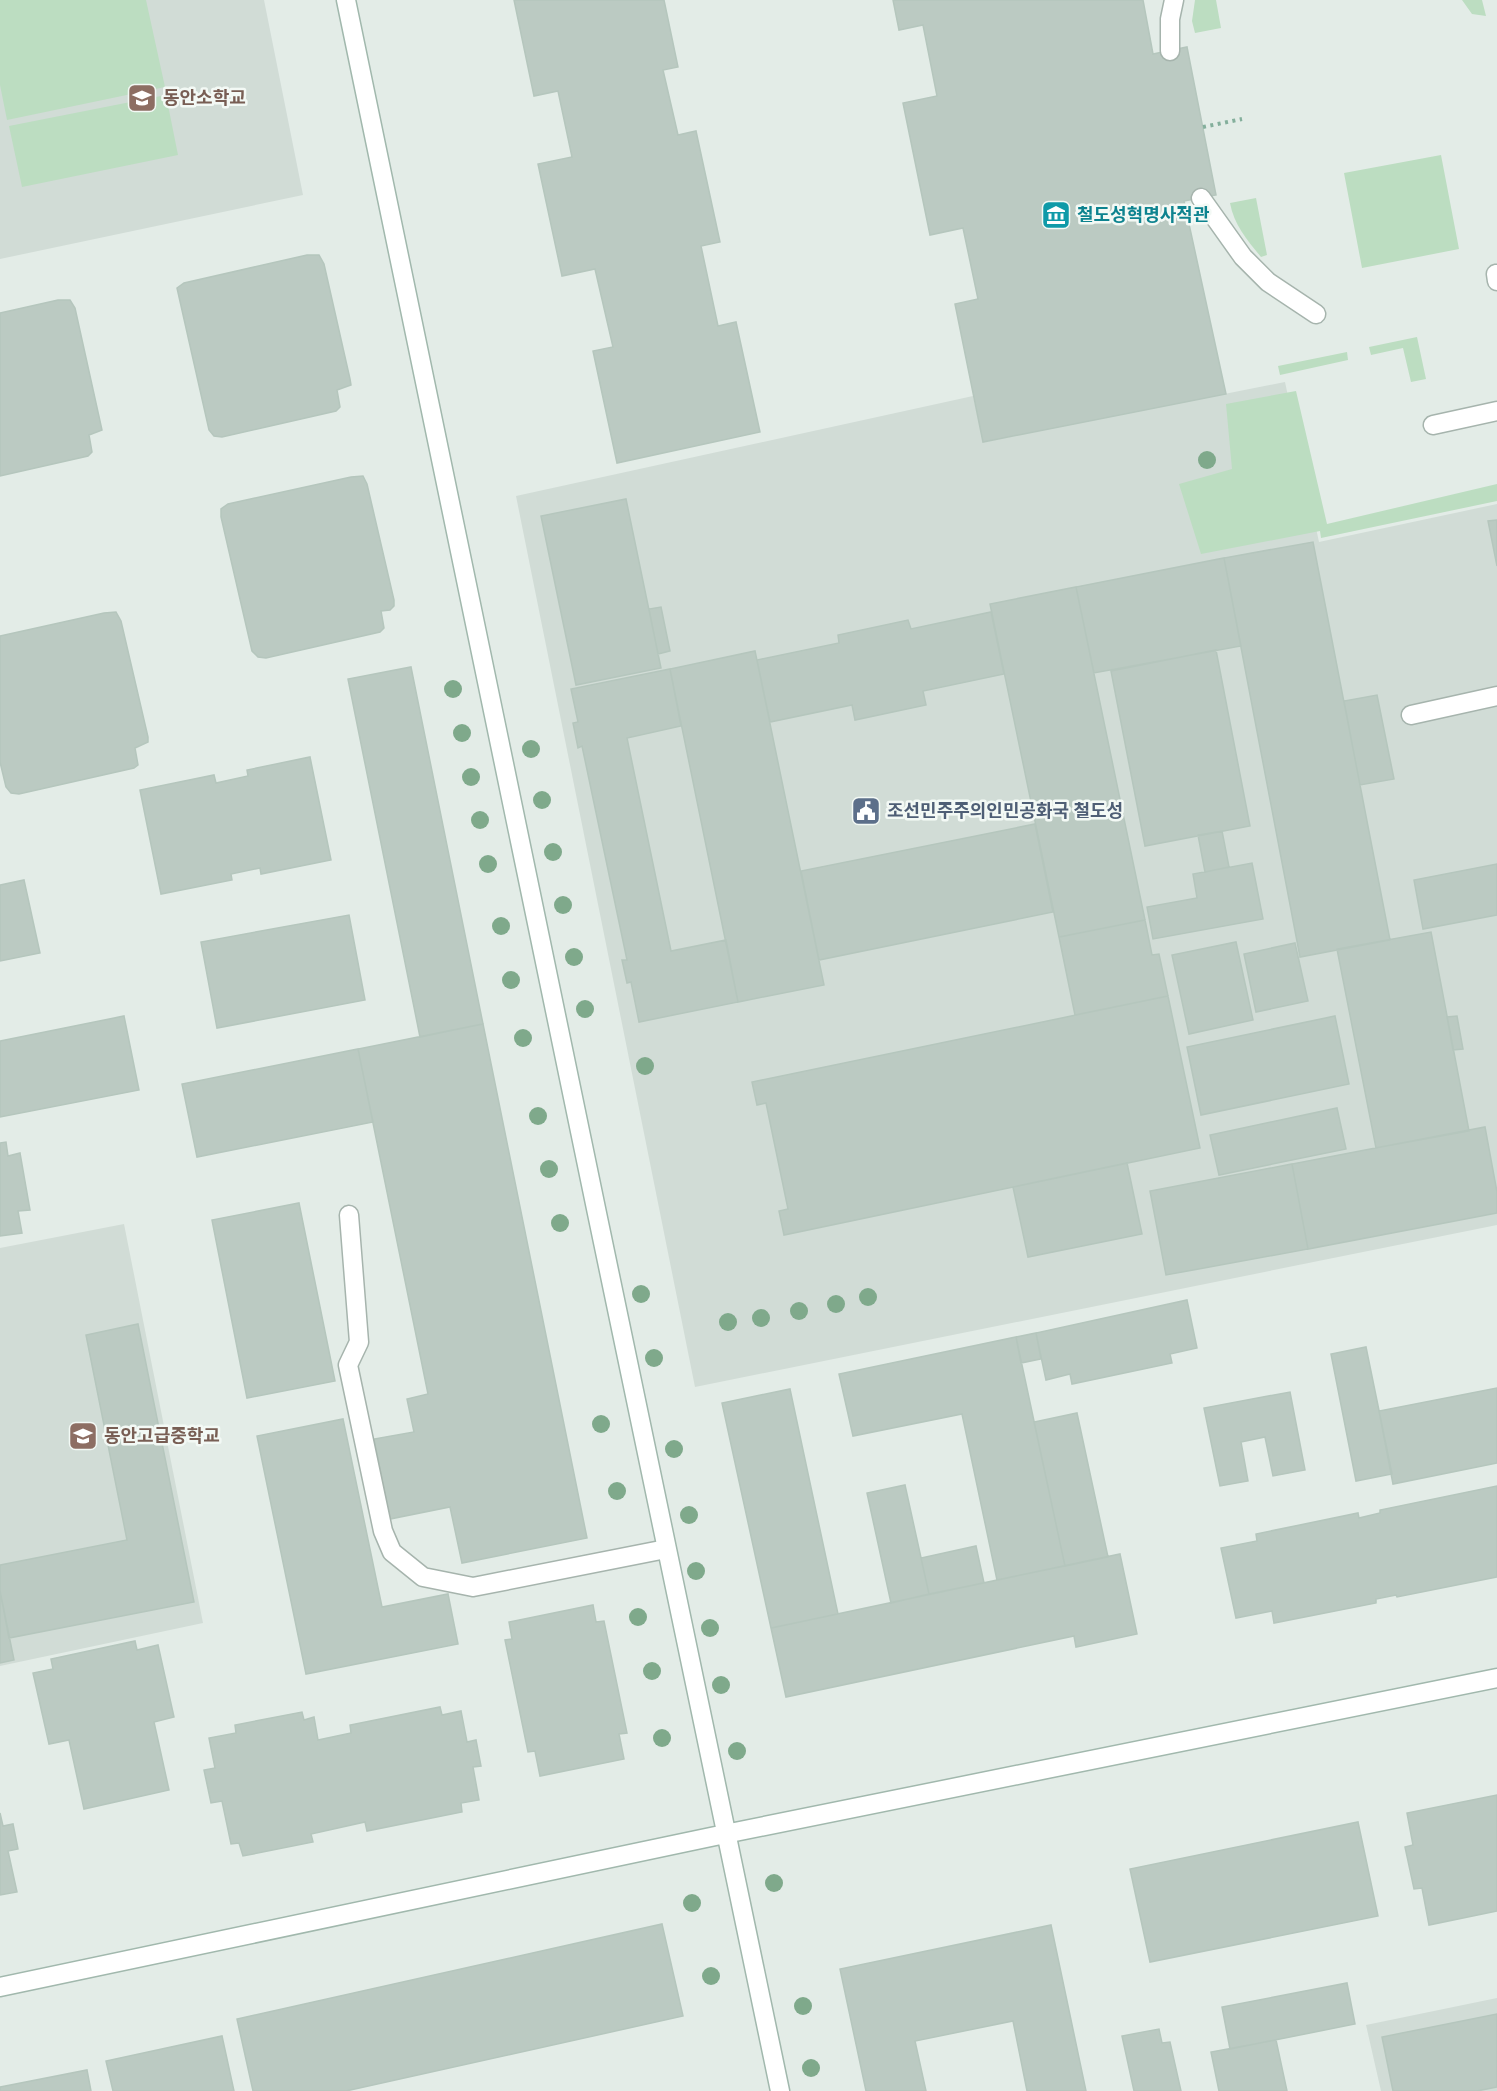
<svg xmlns="http://www.w3.org/2000/svg" width="1497" height="2091" font-family="Inter,'Noto Sans KR',sans-serif">
<style>
.built{fill:#d1dcd6}
.green{fill:#bcddc1}
.building{fill:#bbcac2;stroke:#b5c6bd;stroke-width:1.5}
.lines{fill:none;stroke-linecap:round;stroke-linejoin:round}
.lane-casing{stroke:#a6b4ad;stroke-width:21}
.secondary-casing{stroke:#a1b8ad;stroke-width:21}
.path{stroke:#84af9c;stroke-width:4;stroke-dasharray:3 4.5;stroke-linecap:butt}
.lane{stroke:#fff;stroke-width:18}
.secondary{stroke:#fff;stroke-width:18}
.tree{fill:#7fa98b}
.labels{text-anchor:middle;stroke-width:5;stroke-linejoin:round;paint-order:stroke}
.education-label{font-size:18px;font-weight:bold;fill:#785e54;stroke:#f3f9f5;text-anchor:start}
.culture-label{font-size:18px;font-weight:bold;fill:#0d838f;stroke:#f3f9f5;text-anchor:start}
.service-label{font-size:18px;font-weight:bold;fill:#4e5e75;stroke:#f3f9f5;text-anchor:start}
</style>
<rect width="100%" height="100%" fill="#e3ece7"/>
<!-- built -->
<path class="built" d="M0 0H264L303 195 0 259Z
M1285 382 1319 542 1497 504V1225L695 1387 516 496 973 396 984 442Z
M124 1224 203 1623 0 1666V1248Z
M1497 1998V2091H1381L1366 2025Z"/>
<!-- green -->
<path class="green" d="M0 0H146L165 87 7 120 0 85Z
M1195 0H1216L1221 28 1195 33 1192 21Z
M1462 0H1482L1486 16 1472 14Z
M166 95 178 155 22 187 9 126Z
M1441 155 1459 249 1362 268 1344 173Z
M1256 198 1267 255 1261 257C1247 240 1234 225 1230 203Z
M1417 337 1426 379 1411 382 1403 348 1371 355 1369 347Z
M1347 352 1348 360 1280 375 1278 366Z
M1296 391 1327 524 1497 484V501L1321 538 1320 531 1201 554 1179 484 1232 469 1226 404Z"/>
<!-- building -->
<path class="building" d="M514 0H664L678 67 663 70 678 135 696 131 720 242 701 246 718 326 736 322 760 432 617 463 593 351 613 347 595 269 562 276 538 164 572 157 558 91 534 96Z
M893 0H1143L1153 54 1187 47 1216 195 1184 201 1226 394 983 442 955 304 978 299 963 228 930 235 903 103 937 96 923 25 899 30Z
M307 255H319L324 264 350 379 351 385 337 390 340 407 336 411 222 437 214 436 209 430 177 288 184 283Z
M58 300H70L75 308 102 430 89 435 92 452 88 456 0 476V313Z
M363 476 367 484 394 600V606L390 610 381 611 384 628 380 632 266 658 258 657 252 651 221 517V509L228 504 351 477Z
M626 499 661 668 576 685 541 516Z
M1497 520V566L1488 521Z
M1313 542 1390 940 1300 957 1224 558Z
M1224 558 1241 646 1094 673 1076 587Z
M1076 587 1145 920 1059 937 990 604Z
M661 607 670 651 658 654 649 609Z
M116 612 121 621 148 737V742L135 748 138 765 134 768 19 794 11 793 6 787 0 762V636L104 613Z
M991 612 1004 674 923 691 926 705 855 720 852 705 770 722 757 660 839 643 838 635 908 620 911 629Z
M1216 650 1250 826 1145 846 1111 671Z
M755 651 824 985 738 1002 670 669Z
M411 667 483 1024 420 1037 348 679Z
M670 669 681 726 627 738 671 951 726 940 738 1002 639 1022 631 982 627 983 622 960H627L582 746 578 748 573 723 578 722 571 689Z
M1377 695 1394 779 1360 785 1344 701Z
M310 757 331 860 261 874 260 868 231 874 232 880 161 894 140 790 214 775 216 783 248 776 247 770Z
M1035 824 1053 912 819 960 801 871Z
M1222 831 1229 867 1205 872 1198 835Z
M1252 863 1263 919 1153 939 1147 907 1197 898 1193 874Z
M1497 864V915L1423 929 1414 880Z
M24 880 40 953 0 961V885Z
M349 915 365 1000 217 1028 201 942Z
M1145 920 1152 955 1159 954 1168 996 1075 1015 1059 937Z
M1431 932 1469 1131 1376 1148 1337 949Z
M1236 942 1253 1020 1189 1034 1172 955Z
M1295 943 1308 1001 1256 1012 1244 954Z
M1168 996 1200 1148 784 1235 779 1211 788 1209 766 1103 757 1105 752 1082Z
M124 1016 139 1090 0 1117V1041Z
M1335 1016 1349 1084 1201 1115 1187 1047Z
M1457 1016 1463 1049 1453 1050 1447 1017Z
M483 1024 587 1538 462 1563 450 1507 390 1519 374 1439 414 1432 407 1399 428 1394 358 1049Z
M358 1049 373 1122 197 1157 182 1084Z
M1337 1108 1346 1149 1219 1175 1210 1135Z
M1485 1127 1497 1192V1213L1308 1249 1292 1164Z
M6 1142 8 1156 20 1153 30 1210 18 1211 22 1233 0 1236V1143Z
M1127 1163 1142 1234 1028 1257 1013 1187Z
M1292 1164 1308 1249 1166 1275 1150 1191Z
M299 1203 335 1381 247 1398 212 1220Z
M1187 1300 1197 1348 1170 1354 1172 1363 1072 1384 1070 1374 1046 1380 1036 1333Z
M138 1324 194 1602 9 1638 0 1591V1565L127 1540 86 1335Z
M1036 1333 1041 1359 1021 1363 1016 1337Z
M1016 1337 1065 1566 997 1580 962 1414 853 1436 839 1374Z
M1366 1347 1392 1474 1356 1481 1331 1354Z
M1497 1388V1463L1393 1484 1379 1411Z
M790 1389 838 1614 771 1628 722 1403Z
M1290 1392 1305 1470 1273 1476 1265 1437 1241 1442 1248 1481 1220 1486 1204 1408Z
M1077 1413 1108 1557 1065 1566 1034 1422Z
M343 1419 382 1607 448 1594 458 1644 306 1674 257 1436Z
M905 1485 929 1594 891 1603 867 1493Z
M1497 1486V1577L1397 1597 1396 1595 1376 1599V1603L1274 1623 1272 1611 1236 1618 1221 1548 1257 1541 1256 1534 1358 1513 1359 1518 1380 1513V1510Z
M976 1546 984 1583 929 1594 921 1558Z
M1120 1554 1137 1634 1076 1647 1074 1636 786 1697 771 1628Z
M0 1591 14 1660 0 1663Z
M593 1605 596 1622 604 1621 627 1733 619 1734 624 1759 540 1776 535 1751 528 1752 505 1640 512 1639 509 1622Z
M135 1641 137 1650 158 1645 174 1717 154 1722 169 1790 84 1809 69 1740 49 1744 33 1673 53 1669 51 1659Z
M440 1707 442 1715 461 1711 467 1742 476 1740 481 1766 473 1767 479 1800 461 1803 462 1812 367 1831 365 1822 311 1834 313 1842 243 1856 239 1843 231 1844 222 1801 211 1803 204 1770 215 1768 209 1738 236 1733 235 1725 302 1712 304 1720 314 1717 318 1740 351 1733 350 1725Z
M1497 1795V1911L1429 1925 1422 1888 1414 1889 1405 1847 1413 1845 1407 1813Z
M0 1813 3 1826 13 1824 18 1849 8 1851 17 1892 0 1895Z
M1358 1822 1378 1916 1150 1962 1130 1869Z
M662 1924 683 2016 346 2091H253L237 2019Z
M1051 1925 1086 2091H1027L1013 2021 915 2041 926 2091H866L840 1969Z
M1347 1983 1355 2024 1230 2049 1222 2007Z
M1497 2014V2087L1477 2091H1393L1382 2037Z
M1159 2029 1162 2043 1170 2042 1181 2091H1134L1122 2036Z
M222 2036 234 2091H113L106 2061Z
M1276 2040 1287 2091H1219L1211 2052Z
M87 2070 91 2091H0V2087Z"/>
<g class="lines">
<!-- lane casing -->
<g class="lane-casing">
<path id="lane" d="M1170 51V19L1174 0
M1201 198 1243 257 1268 282 1316 314
M1496 274 1497 281
M1433 425 1497 411
M1411 715 1497 696
M349 1215 359 1342 348 1365 383 1531 392 1552 423 1577 473 1587 666 1549"/>
</g>
<!-- secondary casing -->
<g class="secondary-casing">
<path id="secondary" d="M346 0C494 696 631 1395 780 2091
M0 1987 725 1834 1497 1678"/>
</g>
<!-- path -->
<path class="path" d="M1203 127 1242 119"/>
<!-- lane -->
<use href="#lane" class="lane"/>
<!-- secondary -->
<use href="#secondary" class="secondary"/>
</g>
<!-- trees -->
<g class="tree">
<circle cx="1207" cy="460" r="9"/>
<circle cx="453" cy="689" r="9"/>
<circle cx="462" cy="733" r="9"/>
<circle cx="531" cy="749" r="9"/>
<circle cx="471" cy="777" r="9"/>
<circle cx="542" cy="800" r="9"/>
<circle cx="480" cy="820" r="9"/>
<circle cx="553" cy="852" r="9"/>
<circle cx="488" cy="864" r="9"/>
<circle cx="563" cy="905" r="9"/>
<circle cx="501" cy="926" r="9"/>
<circle cx="574" cy="957" r="9"/>
<circle cx="511" cy="980" r="9"/>
<circle cx="585" cy="1009" r="9"/>
<circle cx="523" cy="1038" r="9"/>
<circle cx="645" cy="1066" r="9"/>
<circle cx="538" cy="1116" r="9"/>
<circle cx="549" cy="1169" r="9"/>
<circle cx="560" cy="1223" r="9"/>
<circle cx="641" cy="1294" r="9"/>
<circle cx="868" cy="1297" r="9"/>
<circle cx="836" cy="1304" r="9"/>
<circle cx="799" cy="1311" r="9"/>
<circle cx="761" cy="1318" r="9"/>
<circle cx="728" cy="1322" r="9"/>
<circle cx="654" cy="1358" r="9"/>
<circle cx="601" cy="1424" r="9"/>
<circle cx="674" cy="1449" r="9"/>
<circle cx="617" cy="1491" r="9"/>
<circle cx="689" cy="1515" r="9"/>
<circle cx="696" cy="1571" r="9"/>
<circle cx="638" cy="1617" r="9"/>
<circle cx="710" cy="1628" r="9"/>
<circle cx="652" cy="1671" r="9"/>
<circle cx="721" cy="1685" r="9"/>
<circle cx="662" cy="1738" r="9"/>
<circle cx="737" cy="1751" r="9"/>
<circle cx="774" cy="1883" r="9"/>
<circle cx="692" cy="1903" r="9"/>
<circle cx="711" cy="1976" r="9"/>
<circle cx="803" cy="2006" r="9"/>
<circle cx="811" cy="2068" r="9"/>
</g>
<!-- icons -->
<defs>
<g id="school-square" transform="scale(1.5)"><rect x="-9" y="-9" width="18" height="18" rx="4" fill="#8d6e63" stroke="#f3f9f5"/><path d="M0-5L7-2L0 1L-7-2ZM-4 1L0 2.5L4 1V4Q0 6-4 4Z" fill="#fff"/></g>
<g id="museum-square" transform="scale(1.5)"><rect x="-9" y="-9" width="18" height="18" rx="4" fill="#0f9aa8" stroke="#f3f9f5"/><path d="M0-6L6-3V-2H-6V-3ZM-5-1h2V3h-2ZM-1-1h2V3h-2ZM3-1h2V3H3ZM-6 4H6V6H-6Z" fill="#fff"/></g>
<g id="civic-square" transform="scale(1.5)"><rect x="-9" y="-9" width="18" height="18" rx="4" fill="#5c6f8a" stroke="#f3f9f5"/><path d="M-.6-6.5H3V-4.5H.6V-3L4-1V1h2V6H-6V1h2V-1L-.6-3ZM-1.2 2.5V6h2.4V2.5Z" fill="#fff"/></g>
</defs>
<g fill-rule="evenodd">
<use href="#school-square" x="142" y="98"/>
<use href="#museum-square" x="1056" y="215"/>
<use href="#civic-square" x="866" y="811"/>
<use href="#school-square" x="83" y="1436"/>
</g>
<g class="labels">
<!-- education labels -->
<g class="education-label">
<text x="163" y="104">동안소학교</text>
<text x="104" y="1442">동안고급중학교</text>
</g>
<!-- culture labels -->
<g class="culture-label">
<text x="1077" y="221">철도성혁명사적관</text>
</g>
<!-- service labels -->
<g class="service-label">
<text x="887" y="817">조선민주주의인민공화국 철도성</text>
</g>
</g>
</svg>
